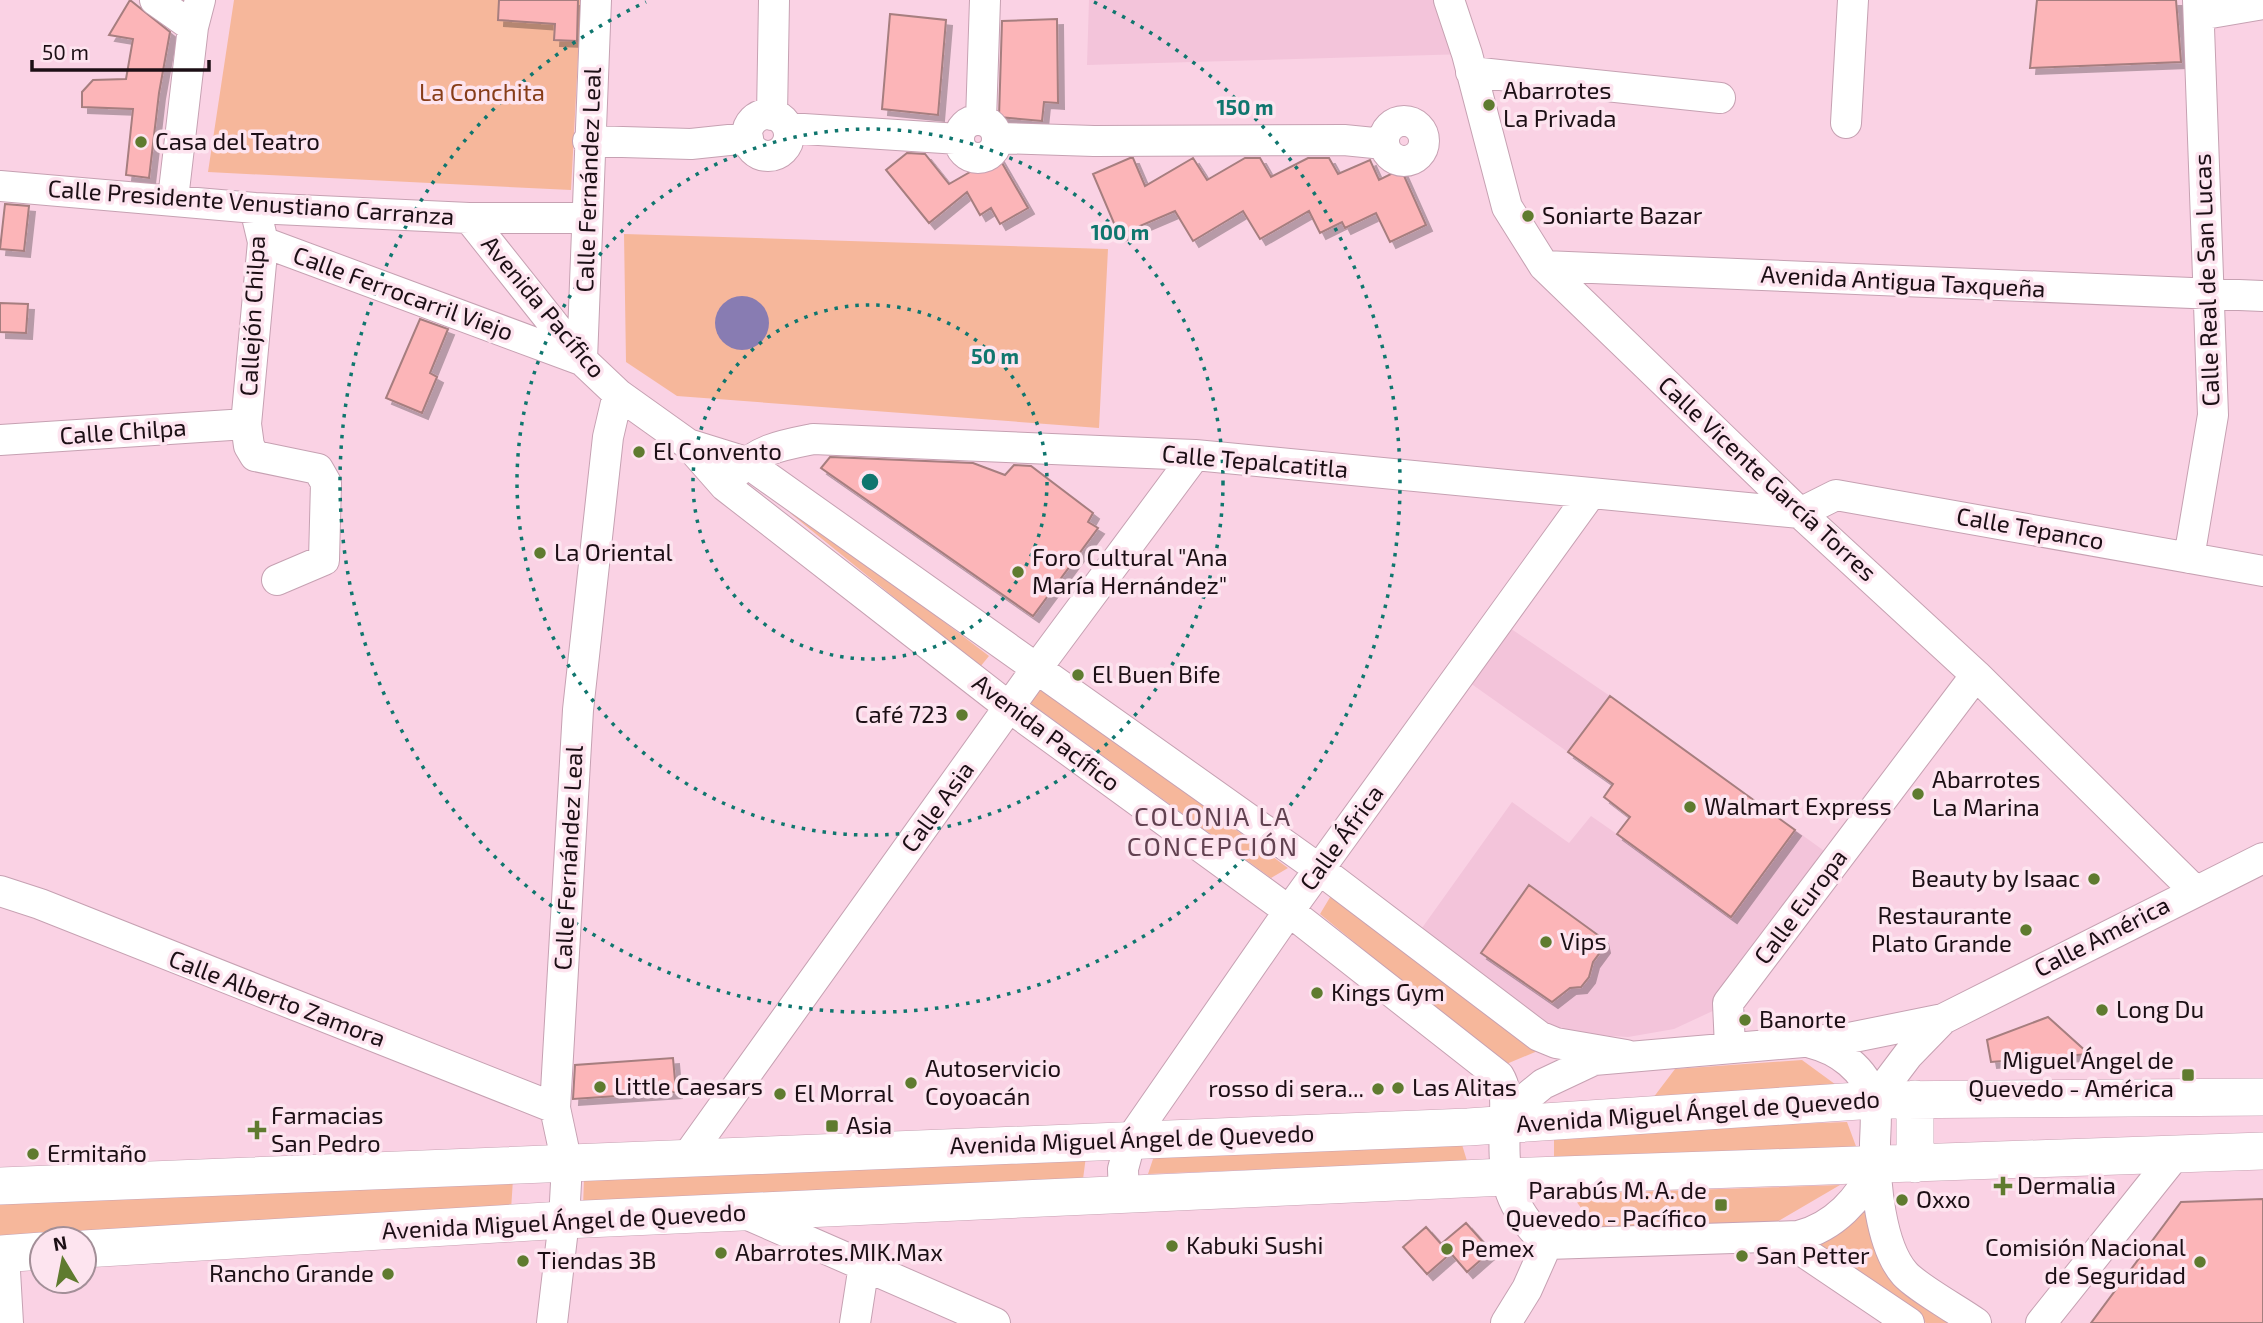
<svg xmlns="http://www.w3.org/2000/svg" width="2263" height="1323" font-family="'Exo 2',sans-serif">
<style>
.built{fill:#f3c4da}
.green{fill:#f6b79b}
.water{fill:#887cb2}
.building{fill:#fcb5b8;stroke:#a67e7f;stroke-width:2;filter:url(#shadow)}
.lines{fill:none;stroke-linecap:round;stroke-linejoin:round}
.minor-casing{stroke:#c6a1b2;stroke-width:32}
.major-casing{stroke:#c6a1b2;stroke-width:38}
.minor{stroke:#fff;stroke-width:30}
.major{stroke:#fff;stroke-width:37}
.ring{fill:none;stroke:#0f766e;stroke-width:3.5;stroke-dasharray:3.5 7}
.poi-dot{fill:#5f7b2f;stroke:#fde4ef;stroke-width:2.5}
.labels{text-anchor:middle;stroke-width:7;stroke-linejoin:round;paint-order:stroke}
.poi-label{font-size:24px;fill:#1c0f15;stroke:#fde4ef;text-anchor:start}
.park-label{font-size:24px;fill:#873d18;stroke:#fde4ef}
.street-label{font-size:24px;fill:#1c0f15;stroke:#fde4ef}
.neighbourhood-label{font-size:26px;letter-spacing:2px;fill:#624251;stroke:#fde4ef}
.centre{fill:#0f766e;stroke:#fde4ef;stroke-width:3.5}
.ring-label{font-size:21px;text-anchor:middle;font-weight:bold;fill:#0f766e;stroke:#fde4ef;stroke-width:7;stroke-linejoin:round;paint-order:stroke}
</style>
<defs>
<filter id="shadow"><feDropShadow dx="6" dy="6" stdDeviation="0" flood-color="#0004"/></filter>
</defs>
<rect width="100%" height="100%" fill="#fad2e4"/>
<!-- built -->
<path class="built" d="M1089 0H1449L1467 54 1087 65Z
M1504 624 1610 696 1827 853 1717 1009 1674 1029 1628 1037 1580 1034 1543 1025 1422 928 1512 802 1569 843 1591 816 1617 834 1630 817 1604 797 1613 784 1463 678Z"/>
<!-- green -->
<path class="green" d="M234 0H581L571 190 208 172Z
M624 234 1108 249 1099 428 677 396 626 362Z
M790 513 802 514 989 656 980 667Z
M1039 685 1288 868 1271 878 1029 702Z
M1332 894 1547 1047 1504 1065 1320 914Z
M1802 1060 1843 1090 1653 1098 1675 1069Z
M1847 1122 1857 1149 1554 1159V1133Z
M1460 1138 1467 1161 1148 1174 1154 1156Z
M1086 1156 1082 1187 583 1208 584 1178Z
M513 1179 511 1210 0 1238V1198Z
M1840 1185 1768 1227 1599 1233 1571 1194Z
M1868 1203 1882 1266 1958 1323H1926L1813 1242Z"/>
<!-- water -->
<path class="water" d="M715 323a27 27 0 1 1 54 0a27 27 0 1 1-54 0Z"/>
<!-- building -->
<path class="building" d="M130 0 170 32 159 93 149 178 126 175 133 109 82 107V92L93 80 126 79 133 39 109 35Z
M499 0H578L577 41 554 40 555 24 498 20Z
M2037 0H2176L2181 62 2030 68Z
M890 14 946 20 938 115 882 109Z
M1057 19 1058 103 1044 102 1042 121 999 117 1002 21Z
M907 153 925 154 949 184 998 156 1028 208 1000 224 991 208 980 215 967 192 929 223 886 170Z
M1130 158H1133L1145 186 1193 158 1207 180 1245 158H1260L1271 177 1308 158H1329L1338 174 1370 160 1379 180 1401 169 1426 225 1390 242 1376 213 1345 228 1342 222 1320 233 1309 211 1260 239 1243 211 1193 241 1175 211 1119 235 1093 174Z
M5 204 29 206 24 251 0 249Z
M0 303 28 304 26 333 0 332Z
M420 319 448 329 430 373 437 377 422 413 386 398Z
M830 457 973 463 1005 475 1014 465 1031 466 1093 513 1088 522 1098 528 1033 616 821 468Z
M1610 696 1795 830 1731 917 1617 834 1630 817 1604 797 1613 784 1568 752Z
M1529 885 1602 938 1604 947 1593 962 1589 977 1581 987 1570 988 1552 1002 1481 953Z
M2048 1017 2089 1054 1991 1062 1987 1040Z
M673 1058 676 1092 573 1099 575 1065Z
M2263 1199V1323H2091L2181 1202Z
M1466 1223 1491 1251 1467 1272 1442 1243Z
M1426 1227 1450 1254 1427 1274 1403 1247Z"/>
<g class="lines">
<!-- minor casing -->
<g class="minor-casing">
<path id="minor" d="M155 0 193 27
M1449 0 1467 54 1507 207 1544 266 1800 513 1976 675 2194 890
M2199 15 2263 4
M1471 72 1720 98
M747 135a21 21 0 1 1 42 0a21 21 0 1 1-42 0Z
M772 115 774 0
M959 139a19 19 0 1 1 38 0a19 19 0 1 1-38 0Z
M981 120 985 0
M1384 141a20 20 0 1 1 40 0a20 20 0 1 1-40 0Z
M1846 123 1853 0
M788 128 959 139
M998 138 1094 141 1344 140 1384 144
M588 141 691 144 748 138
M0 186 255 208 469 218H587
M173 199 193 27 200 0
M255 208 263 242 246 424 249 446 255 456 318 469 326 483 324 560 277 580
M469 218 582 360 618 394 688 444 725 486 1009 707 1289 911 1499 1076C1507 1089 1505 1102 1505 1117 1503 1175 1504 1203 1547 1244L1798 1236C1834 1227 1860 1199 1875 1166
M263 242 581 360
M1544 266 2263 296
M582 360 596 0
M0 440 246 424
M688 444 746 462 1319 869 1539 1036 1556 1043 1626 1055
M736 473C757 449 783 445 813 439L1195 455 1800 513
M1800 513 1836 495 2263 571
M2189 558 2213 415 2198 0
M0 891 40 904 555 1108
M1811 1043C1839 1050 1864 1069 1873 1097 1878 1111 1875 1130 1875 1145 1875 1181 1880 1246 1905 1274 1919 1289 1958 1310 1976 1323
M1730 1047 1728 1003 1976 675
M1874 1100 1908 1055 1943 1019
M1505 1125 1515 1107 1543 1084 1594 1060 1849 1038 1943 1019 2263 858
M684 1161 1037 668 1195 455
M1124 1196 1123 1169 1131 1139 1289 911 1591 493
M746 1214 995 1323
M1783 1238 1909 1323
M4 1254 8 1323
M552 1323 564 1220 567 1164 555 1108 578 710 608 437 618 394
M855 1323 864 1265
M1506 1323 1527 1289 1547 1244
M2041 1323 2176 1154"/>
</g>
<!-- major casing -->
<g class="major-casing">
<path id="major" d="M1915 1164V1099
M0 1186 1468 1127 1874 1100 2263 1097
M84 1249 564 1220 1505 1177 2263 1151
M0 1254 42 1251"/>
</g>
<!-- minor -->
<use href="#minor" class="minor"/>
<!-- major -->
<use href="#major" class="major"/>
</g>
<!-- distance rings -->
<g class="ring">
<circle cx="870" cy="482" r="177"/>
<circle cx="870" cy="482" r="353"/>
<path d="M1094 2A530 530 0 1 1 646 2"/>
</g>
<!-- markers -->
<g class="poi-dot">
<circle cx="1489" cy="105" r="7"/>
<circle cx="141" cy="142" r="7"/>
<circle cx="1528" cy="216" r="7"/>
<circle cx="639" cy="452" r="7"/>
<circle cx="540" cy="553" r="7"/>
<circle cx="1018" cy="572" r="7"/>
<circle cx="1078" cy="675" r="7"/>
<circle cx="962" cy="715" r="7"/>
<circle cx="1918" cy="794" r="7"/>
<circle cx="1690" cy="807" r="7"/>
<circle cx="2094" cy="879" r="7"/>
<circle cx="2026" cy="930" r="7"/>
<circle cx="1546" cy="942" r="7"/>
<circle cx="1317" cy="993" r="7"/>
<circle cx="2102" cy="1010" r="7"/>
<circle cx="1745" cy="1020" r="7"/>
<rect x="2181" y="1068" width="14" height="14" rx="3.5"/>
<circle cx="911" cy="1083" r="7"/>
<circle cx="600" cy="1087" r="7"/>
<circle cx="1398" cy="1088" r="7"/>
<circle cx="1378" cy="1089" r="7"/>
<circle cx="780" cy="1094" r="7"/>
<rect x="825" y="1119" width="14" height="14" rx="3.5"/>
<path d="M253.5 1119.5h7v7h7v7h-7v7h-7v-7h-7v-7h7z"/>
<circle cx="33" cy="1154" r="7"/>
<path d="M1999.5 1175.5h7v7h7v7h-7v7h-7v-7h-7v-7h7z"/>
<circle cx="1902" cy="1200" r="7"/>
<rect x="1714" y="1198" width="14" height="14" rx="3.5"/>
<circle cx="1172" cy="1246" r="7"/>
<circle cx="1447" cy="1249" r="7"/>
<circle cx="721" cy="1253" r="7"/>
<circle cx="1742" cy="1256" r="7"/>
<circle cx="523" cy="1261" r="7"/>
<circle cx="2200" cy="1262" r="7"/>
<circle cx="388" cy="1274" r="7"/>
</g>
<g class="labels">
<!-- poi labels -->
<g class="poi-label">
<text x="1503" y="99">Abarrotes<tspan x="1503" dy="28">La Privada</tspan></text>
<text x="155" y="150">Casa del Teatro</text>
<text x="1542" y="224">Soniarte Bazar</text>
<text x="653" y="460">El Convento</text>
<text x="554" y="561">La Oriental</text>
<text x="1032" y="566">Foro Cultural "Ana<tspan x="1032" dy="28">María Hernández"</tspan></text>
<text x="1092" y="683">El Buen Bife</text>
<text x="948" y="723" text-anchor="end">Café 723</text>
<text x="1932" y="788">Abarrotes<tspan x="1932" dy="28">La Marina</tspan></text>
<text x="1704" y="815">Walmart Express</text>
<text x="2080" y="887" text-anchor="end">Beauty by Isaac</text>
<text x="2012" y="924" text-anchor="end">Restaurante<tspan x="2012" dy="28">Plato Grande</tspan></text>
<text x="1560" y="950">Vips</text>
<text x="1331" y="1001">Kings Gym</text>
<text x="2116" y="1018">Long Du</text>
<text x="1759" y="1028">Banorte</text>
<text x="2174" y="1069" text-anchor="end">Miguel Ángel de<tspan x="2174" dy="28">Quevedo - América</tspan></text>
<text x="925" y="1077">Autoservicio<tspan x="925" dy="28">Coyoacán</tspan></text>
<text x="614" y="1095">Little Caesars</text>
<text x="1412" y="1096">Las Alitas</text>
<text x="1364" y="1097" text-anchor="end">rosso di sera...</text>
<text x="794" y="1102">El Morral</text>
<text x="271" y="1124">Farmacias<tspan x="271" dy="28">San Pedro</tspan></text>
<text x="846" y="1134">Asia</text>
<text x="47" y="1162">Ermitaño</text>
<text x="2017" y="1194">Dermalia</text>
<text x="1707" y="1199" text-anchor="end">Parabús M. A. de<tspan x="1707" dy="28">Quevedo - Pacífico</tspan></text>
<text x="1916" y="1208">Oxxo</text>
<text x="1186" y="1254">Kabuki Sushi</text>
<text x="2186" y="1256" text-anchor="end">Comisión Nacional<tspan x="2186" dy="28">de Seguridad</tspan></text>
<text x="1461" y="1257">Pemex</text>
<text x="735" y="1261">Abarrotes.MIK.Max</text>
<text x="1756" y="1264">San Petter</text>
<text x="537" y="1269">Tiendas 3B</text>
<text x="374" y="1282" text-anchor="end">Rancho Grande</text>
</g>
<!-- park labels -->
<g class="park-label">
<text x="482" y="101">La Conchita</text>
</g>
<!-- street labels -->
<g class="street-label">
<text transform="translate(589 180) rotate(-88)" y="8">Calle Fernández Leal</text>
<text transform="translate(251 203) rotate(4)" y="8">Calle Presidente Venustiano Carranza</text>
<text transform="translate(2207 280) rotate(-92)" y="8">Calle Real de San Lucas</text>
<text transform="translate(1903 282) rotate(3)" y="8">Avenida Antigua Taxqueña</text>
<text transform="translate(403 294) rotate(20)" y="8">Calle Ferrocarril Viejo</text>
<text transform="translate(543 307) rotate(50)" y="8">Avenida Pacífico</text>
<text transform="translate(253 316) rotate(-87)" y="8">Callejón Chilpa</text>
<text transform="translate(123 432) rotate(-4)" y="8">Calle Chilpa</text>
<text transform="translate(1255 462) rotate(5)" y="8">Calle Tepalcatitla</text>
<text transform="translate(1767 479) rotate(43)" y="8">Calle Vicente García Torres</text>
<text transform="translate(2030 529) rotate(10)" y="8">Calle Tepanco</text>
<text transform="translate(1046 733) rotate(37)" y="8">Avenida Pacífico</text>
<text transform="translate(938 807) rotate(-54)" y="8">Calle Asia</text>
<text transform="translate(1342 838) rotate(-54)" y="8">Calle África</text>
<text transform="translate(569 858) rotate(-87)" y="8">Calle Fernández Leal</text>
<text transform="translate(1801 907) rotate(-53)" y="8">Calle Europa</text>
<text transform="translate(2102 937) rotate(-27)" y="8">Calle América</text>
<text transform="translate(277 999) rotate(21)" y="8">Calle Alberto Zamora</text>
<text transform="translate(1698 1112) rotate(-4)" y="8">Avenida Miguel Ángel de Quevedo</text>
<text transform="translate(1132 1140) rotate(-2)" y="8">Avenida Miguel Ángel de Quevedo</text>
<text transform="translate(564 1222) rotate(-3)" y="8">Avenida Miguel Ángel de Quevedo</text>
</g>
<!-- neighbourhood labels -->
<g class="neighbourhood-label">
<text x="1213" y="826">COLONIA LA<tspan x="1213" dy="30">CONCEPCIÓN</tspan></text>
</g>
</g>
<circle cx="870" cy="482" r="10" class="centre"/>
<g class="ring-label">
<text x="1245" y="115">150 m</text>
<text x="1120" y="240">100 m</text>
<text x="995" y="364">50 m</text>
</g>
<!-- north arrow -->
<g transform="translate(63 1260) rotate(350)"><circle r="33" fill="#fde4ef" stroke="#a38f98" stroke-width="2"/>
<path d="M0-5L12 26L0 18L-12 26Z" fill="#5f7b2f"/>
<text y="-10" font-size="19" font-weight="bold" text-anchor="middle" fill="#1c0f15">N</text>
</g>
<!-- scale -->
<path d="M32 60v10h177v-10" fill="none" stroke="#1c0f15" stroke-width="3.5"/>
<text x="42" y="60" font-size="21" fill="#1c0f15" stroke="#fde4ef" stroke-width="5" paint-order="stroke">50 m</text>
</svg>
